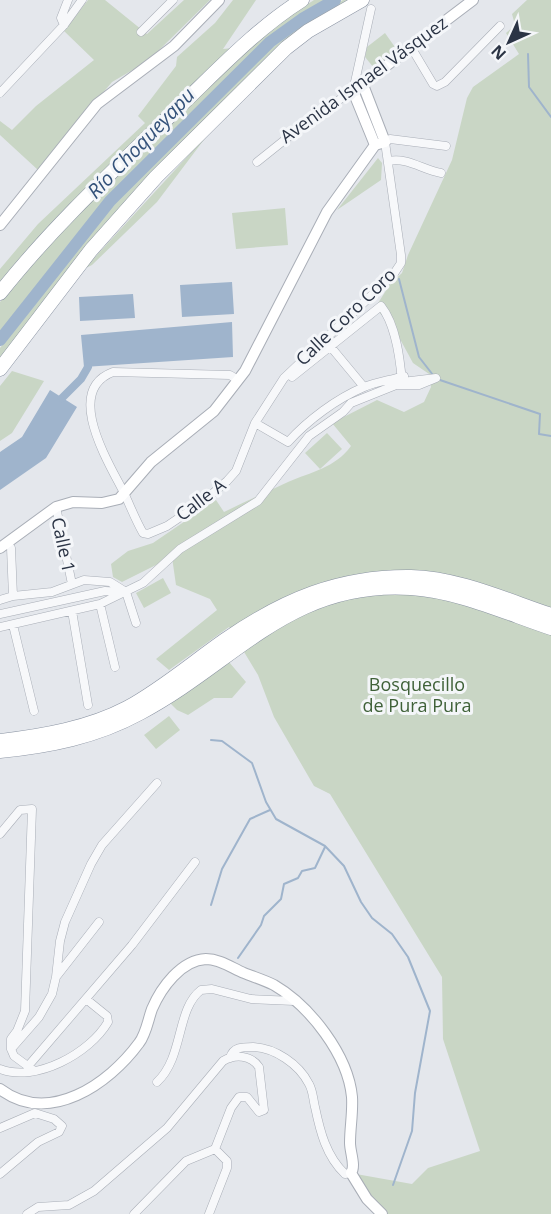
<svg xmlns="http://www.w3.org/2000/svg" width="551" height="1214" font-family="'Open Sans',sans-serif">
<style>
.green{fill:#c9d6c5}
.water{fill:#9fb4cc}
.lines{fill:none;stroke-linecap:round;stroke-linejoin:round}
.stream{stroke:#9fb4cc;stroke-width:2}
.canal{stroke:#9fb4cc;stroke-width:8}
.river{stroke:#9fb4cc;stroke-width:12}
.street-casing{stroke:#a9aeb7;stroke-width:9}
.secondary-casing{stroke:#a9aeb7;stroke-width:12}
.highway-casing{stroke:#8b94a3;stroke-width:15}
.street{stroke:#f7f8fa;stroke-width:8}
.secondary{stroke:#fff;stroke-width:10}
.highway{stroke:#fff;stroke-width:14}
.labels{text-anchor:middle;stroke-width:6;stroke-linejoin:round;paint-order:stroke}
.street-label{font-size:18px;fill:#2b3445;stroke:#f4f6f9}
.park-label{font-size:18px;fill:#3f6138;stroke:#f4f6f9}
.water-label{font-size:20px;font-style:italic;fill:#34527a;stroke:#f4f6f9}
</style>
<rect width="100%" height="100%" fill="#e4e7ec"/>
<!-- green -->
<path class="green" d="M88 0H105L147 34 184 0H210L148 61 112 82 38 170 0 135V121L12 130 36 106 94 60 64 31Z
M233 0H256L223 49 233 48C153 123 71 198 0 282V269L38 224 145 123 138 116 176 66 177 57 215 23Z
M314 0H328L268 39 106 199 0 334V302L56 236 249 48 273 27Z
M343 0H355L266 60 0 359V348L113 205 268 51 305 22Z
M527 0H551V1214H383L356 1174 412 1184 428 1168 480 1151 443 1039 442 977 330 794 314 786 274 717 258 675 229 627 169 670 156 659 217 610 210 599 176 585 172 557 122 582 113 577 111 564 128 551 153 543 216 500 224 512C245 502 266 492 288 482 311 472 335 468 351 446L332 423 377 400 404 412 424 402 431 387 430 381 435 378 413 363 394 328 375 308 390 284 402 273 408 255 452 160 467 98 473 87 519 54 506 33 515 25 512 14Z
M385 33 397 50 374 68 365 57 367 47Z
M209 133 157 202 92 265 84 269Z
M378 158 382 163 381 180 337 210Z
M285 208 288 245 236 249 232 213Z
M12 371 44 381 12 433 0 441V386Z
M327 433 342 449 320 469 305 453Z
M163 578 171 593 144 608 136 593Z
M229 662 246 682 232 698H214L188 715 177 710 169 702Z
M169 716 180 730 156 749 144 735Z"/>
<!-- water -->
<path class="water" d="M232 282 234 314 182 317 180 285Z
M133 294 135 318 80 321 79 297Z
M232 322 233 357 84 367 81 335Z
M50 390 77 407 46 458 0 490V452L22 437Z"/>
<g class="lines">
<!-- stream -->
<path class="stream" d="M528 54 529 87 551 117
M399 279 419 357 433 375
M437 379 540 414 539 434 551 436
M211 740 222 741 252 763 266 802 276 819 325 846 344 866 361 902 372 918 392 934 408 957 430 1011 415 1093 412 1131 393 1185
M211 905 222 869 250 819 270 810
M238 958 261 925 264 916 281 899 284 884 298 878 302 871 315 868 325 847"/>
<!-- canal -->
<path class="canal" d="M62 398 81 379 88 367"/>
<!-- river -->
<path class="river" d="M0 340 110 201 270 42 302 19 335 0"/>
<!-- street casing -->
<g class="street-casing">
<path id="street" d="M64 25 61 18 68 0
M141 32 173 0
M411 47 433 84 437 86 445 82 500 26
M0 93 64 25 82 0
M389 161C407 157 423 170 441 173
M257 162 317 114 353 91 371 9
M330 346 364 387
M238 380 230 375 113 372C62 391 111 466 125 495 131 508 136 521 143 533L148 534 167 526 204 501 227 481 236 471 255 423 284 378 393 275 401 263V255L385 142 390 139 446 146
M255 423 288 442C308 420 336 399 364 387 376 382 391 380 404 376
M56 507 72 584
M7 543 11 548 13 596
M0 600 13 596 52 592 84 580 110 582 126 592 136 623
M100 604 115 667
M72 611 88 705
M0 614 105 591 125 592
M13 625 34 711
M0 627 100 604 143 583 180 549 258 501 309 436 343 412 351 403 396 385H419L436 378 402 382C400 358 396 325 381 306L292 377
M0 834 20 810 32 809 25 1011 17 1031 11 1039V1049
M56 977 60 941 65 922 91 864 102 845 157 783
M230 1058C233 1047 242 1047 253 1047 275 1048 299 1064 309 1084 313 1091 313 1099 315 1107 320 1131 326 1156 345 1174L351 1173
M29 1065 132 945 195 862
M0 1069C36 1083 90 1053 108 1022L107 1016 86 999
M33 1070 14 1056 11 1049 39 1017 52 994 56 977 99 922
M157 1082C184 1057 176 1009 201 990L212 989 251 999 294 1001
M0 1128 35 1113 54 1119 62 1126 59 1132 38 1142 0 1174
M27 1214 38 1207 69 1205 94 1191 167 1128 223 1061C235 1054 251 1055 259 1067L264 1110 259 1112 247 1097H239L231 1108 215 1149
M134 1214 186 1161 215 1149
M209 1214 227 1168V1161L215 1149"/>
</g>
<!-- secondary casing -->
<g class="secondary-casing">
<path id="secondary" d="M363 85 385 142 375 145
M375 145 353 91 473 0
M0 225 97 104 174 46 219 0
M0 548 56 507 73 502 102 503 119 499 151 462 214 411 245 371 327 212 375 145
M0 1089C49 1126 109 1084 139 1043 146 1034 148 1020 152 1009 161 988 181 960 206 959 220 959 232 968 244 973 254 977 264 980 274 985 310 1006 348 1055 352 1097 353 1113 350 1127 350 1143 350 1152 356 1166 351 1173L367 1199 382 1214"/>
</g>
<!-- highway casing -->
<g class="highway-casing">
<path id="highway" d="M0 293C53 226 117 167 178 108 218 70 256 29 302 0
M0 369 91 250 156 177 286 48 308 31 362 0
M0 741C43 736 89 728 127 708 162 689 192 663 225 640 283 600 339 576 411 577 458 578 506 600 551 615
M0 751C49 746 96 737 140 713 236 662 290 580 411 588 458 591 506 613 551 628"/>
</g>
<!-- street -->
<use href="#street" class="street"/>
<!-- secondary -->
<use href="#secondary" class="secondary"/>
<!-- highway -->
<use href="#highway" class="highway"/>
</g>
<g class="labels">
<!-- street labels -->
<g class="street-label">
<text transform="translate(364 80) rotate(-36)" y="6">Avenida Ismael Vásquez</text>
<text transform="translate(346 317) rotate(-44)" y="6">Calle Coro Coro</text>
<text transform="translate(201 500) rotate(-37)" y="6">Calle A</text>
<text transform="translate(63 545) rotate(78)" y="6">Calle 1</text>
</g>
<!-- park labels -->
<g class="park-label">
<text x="417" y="691">Bosquecillo<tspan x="417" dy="21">de Pura Pura</tspan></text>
</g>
<!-- water labels -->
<g class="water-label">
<text transform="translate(141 143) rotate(-46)" y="7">Río Choqueyapu</text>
</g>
</g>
<!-- north arrow -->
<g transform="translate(509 42) rotate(225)" stroke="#f4f6f9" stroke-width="4.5" paint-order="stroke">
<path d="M0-4.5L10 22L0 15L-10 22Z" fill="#2b3445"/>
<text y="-9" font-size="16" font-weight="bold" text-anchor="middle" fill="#2b3445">N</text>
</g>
</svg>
